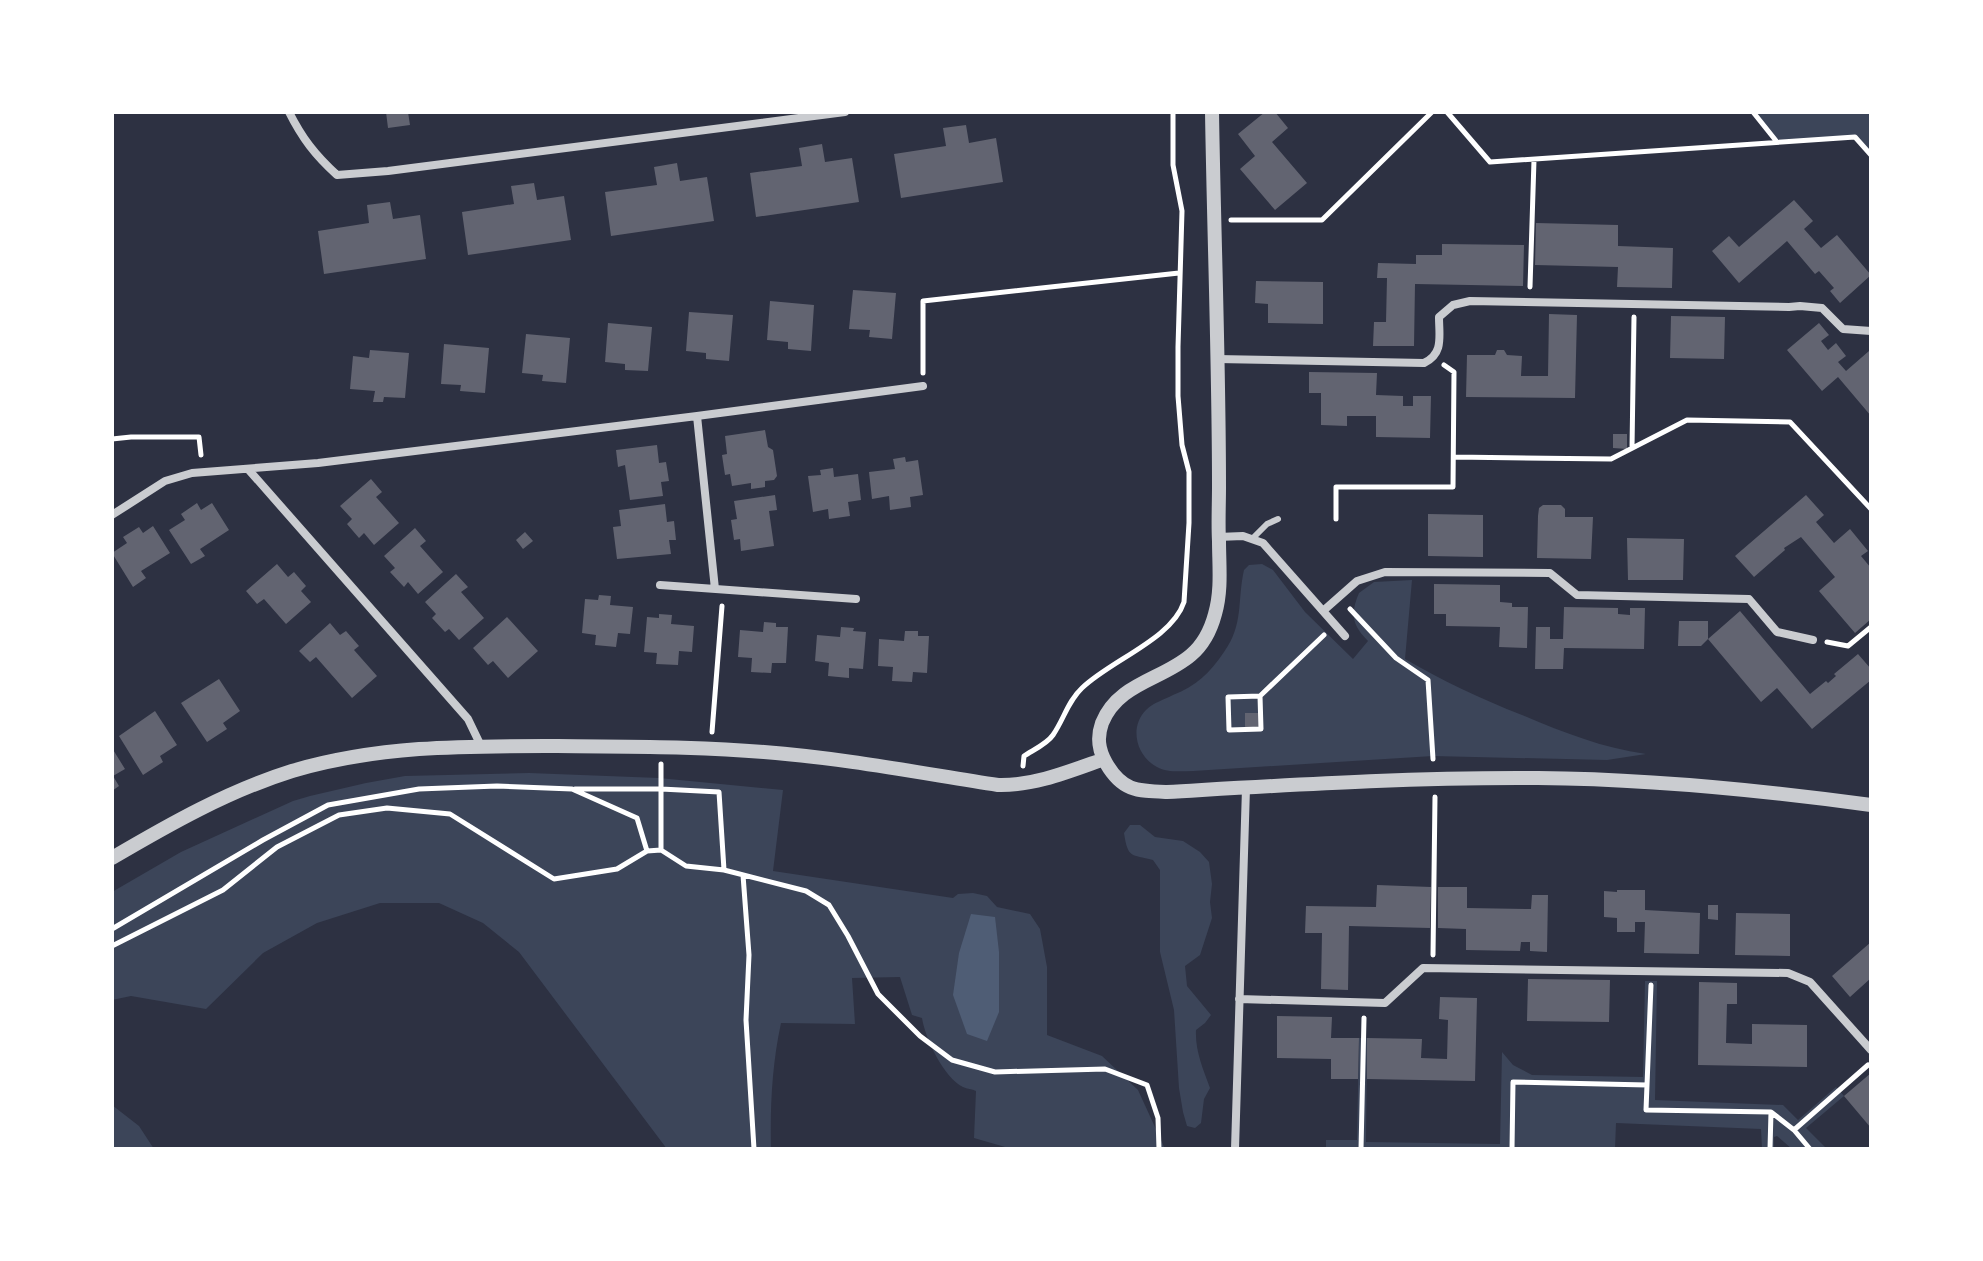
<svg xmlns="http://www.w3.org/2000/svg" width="1983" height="1261" font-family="'Varela Round',sans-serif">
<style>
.green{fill:#3c4559}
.water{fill:#4f5d75}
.building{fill:#626471}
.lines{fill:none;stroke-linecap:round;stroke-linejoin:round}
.path{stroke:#fff;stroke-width:5}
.service{stroke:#caccd0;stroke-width:6}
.minor{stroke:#caccd0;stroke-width:8}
.tertiary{stroke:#caccd0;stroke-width:14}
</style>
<rect width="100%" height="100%" fill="#2d3142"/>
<!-- green -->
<path class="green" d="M1753 112H1871V155L1855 137 1777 142Z
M1262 564 1273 570 1305 612 1353 659 1368 641C1352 625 1350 614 1359 593L1374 582 1412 580 1405 659C1443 681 1481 699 1522 715 1562 732 1602 748 1646 754L1607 760 1433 756 1193 771C1181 771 1168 773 1157 767 1136 756 1129 727 1146 710 1154 702 1164 700 1173 695 1196 686 1210 673 1224 652 1244 624 1237 601 1244 570L1249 565Z
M529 773 659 778 783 790 773 871 953 898 958 894 973 893 987 896 997 907 1030 914 1040 929 1047 967V1035L1102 1056 1138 1090 1165 1149H1012L974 1138 976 1091C972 1089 967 1089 963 1087 944 1078 925 1038 922 1018L912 1015 900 977 852 978 855 1024 781 1023C772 1065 770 1106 771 1149H667L519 952 483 923 439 903H380L317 923 263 953 206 1009 131 996 112 1000V892L181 852 293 801 310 796 366 783 405 776Z
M1130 825H1140L1155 837 1183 841 1200 852 1209 862 1212 884 1210 902 1212 918 1200 955 1185 966 1187 986 1211 1015 1205 1023 1196 1030C1195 1051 1203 1069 1210 1088L1204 1099 1201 1123 1195 1128 1187 1126 1183 1112 1179 1088 1174 1010 1160 952V870L1153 860C1131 854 1128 859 1124 833Z
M1645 981H1657L1655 1100 1783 1105 1798 1120 1836 1087 1844 1096 1806 1128 1827 1149H1792L1777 1136 1774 1137V1149H1762L1761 1129 1616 1123 1615 1149H1326V1140H1357L1359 1038H1367L1366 1142 1500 1144 1502 1052 1513 1065 1532 1075 1643 1077Z
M112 1105 139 1126 154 1149H112Z"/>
<!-- water -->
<path class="water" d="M971 914 995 917 999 952V1012L987 1041 967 1034 953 995 959 953Z"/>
<!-- building -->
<path class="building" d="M386 112H408L410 125 388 128Z
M1265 112H1275L1288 128 1272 142 1307 183 1275 210 1240 169 1255 156 1238 134Z
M966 125 969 143 996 138 1003 182 901 198 894 154 946 146 943 128Z
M822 144 825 162 852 158 859 202 756 217 750 173 802 166 799 148Z
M677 163 680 181 707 177 714 221 611 236 605 192 657 185 654 167Z
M534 183 537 200 564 196 571 240 468 255 462 212 514 204 511 186Z
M1794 200 1813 221 1804 229 1821 248 1837 235 1871 275 1840 303 1830 291 1834 288 1819 271 1815 274 1787 241 1739 283 1712 251 1729 236 1739 247Z
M390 202 393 219 420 215 426 259 324 274 318 231 369 223 367 205Z
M1536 223 1618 225V246L1673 248 1672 288 1617 287 1618 267 1535 265Z
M1442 244 1524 245 1523 286 1415 284 1414 346H1373L1374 322H1386L1387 278H1377L1378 263 1416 264V255H1442Z
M1256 281 1323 282V324L1268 323V304L1255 303Z
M853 290 896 293 892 339 869 337 870 330 849 329Z
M770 301 814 305 811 351 788 349V342L767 340Z
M689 312 733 315 729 361 706 359V353L686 351Z
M1549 314 1577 315 1575 398 1466 397 1467 355H1495L1497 350H1504L1507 355 1522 356 1521 376H1548Z
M1671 316 1725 317 1724 359 1670 358Z
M608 323 652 327 648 371 625 370V364L605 362Z
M1819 323 1829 335 1821 341 1828 350 1836 343 1846 356 1838 362 1846 371 1869 351 1871 352V416L1838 377 1822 391 1787 350Z
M526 334 570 338 566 383 542 381 543 375 522 373Z
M444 344 489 348 485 393 460 391 461 385 441 384Z
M370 350 409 353 405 398 384 397 383 402H373L375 391 350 389 353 356 369 358Z
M1309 372 1377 373 1376 395 1403 396V406H1413V396H1431L1430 438 1376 437V416H1347V426L1321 425V393H1309Z
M765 430 768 447 773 450 777 476 774 480 765 481V487L751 489V483L732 486 730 474 725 475 722 455 727 454 725 436Z
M1613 434H1627V449L1613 448Z
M657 445 659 463 666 462 669 481 661 482 663 496 630 500 625 465 618 467 616 450Z
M905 457 906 462 918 460 923 495 910 497 911 507 890 510 889 496 872 499 869 472 895 469 893 459Z
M833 468 834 477 858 474 861 500 848 502 850 516 829 519 828 509 813 512 808 476 821 475 820 470Z
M371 479 382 492 376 497 399 523 374 545 364 533 359 538 347 524 352 519 340 506Z
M775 495 777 510 769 511 774 546 741 551 740 539 734 540 731 520 737 519 734 501Z
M1806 495 1824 515 1816 522 1834 543 1850 529 1868 551 1861 556 1871 568V619L1855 633 1819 591 1835 577 1801 537 1784 548 1785 550 1754 577 1735 556Z
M197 503 201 510 212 503 229 530 200 549 205 556 191 564 169 530 185 520 181 514Z
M665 504 667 522 674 521 676 540H669L671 554 617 559 613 527 621 526 619 510Z
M1543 505H1561L1565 509V517H1593L1591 559 1537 558 1538 516 1539 508Z
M1428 514 1483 515V557L1428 556Z
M153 526 170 553 141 571 146 578 133 587 112 553 127 543 123 537 139 527 143 533Z
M415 528 426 541 420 546 443 572 418 594 408 582 404 587 390 572 395 568 384 556Z
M525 532 533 541 523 549 516 540Z
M1627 538 1684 539 1683 580H1628Z
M277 564 288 577 294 572 306 586 301 591 311 602 286 624 264 599 257 604 246 591Z
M456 574 468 587 461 592 484 618 459 640 449 629 445 632 432 618 436 614 425 602Z
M1434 584 1500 585V602L1512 603V607H1528L1527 648 1499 647 1500 627 1446 626V614H1434Z
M599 595 611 596 610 605 633 607 630 634 618 633 616 647 595 645 596 635 582 633 585 599 598 600Z
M1564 607 1618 608V614L1630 615V608H1645L1644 649 1564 648 1563 669H1535L1536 627H1550V639H1563Z
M1740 611 1810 694 1826 681 1828 683 1836 676 1834 674 1858 654 1871 669V680L1812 729 1777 688 1761 702 1708 639 1701 646H1678L1679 621H1708V639Z
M659 614 672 615 671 624 694 626 692 652 679 651 678 665 656 664 657 653 644 652 647 617 659 618Z
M507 617 538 651 508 678 493 661 488 665 473 648Z
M764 622 776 623V627H788L786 663H772L771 673 751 672 752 658 738 657 740 630 763 632Z
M330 623 340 635 346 631 359 646 354 650 377 676 352 698 316 657 310 662 299 651Z
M841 627 854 628 853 631 866 632 863 669 849 668V678L828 676 829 663 815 661 817 635 840 637Z
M905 631H918V636H929L927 673 913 672 912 682 892 681 893 667 878 666 879 639 904 641Z
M219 679 240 711 223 723 227 729 207 742 181 703Z
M155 711 177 745 160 756 163 762 143 775 119 736Z
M1245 713H1260L1261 729 1245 730Z
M112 748 125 769 113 776 119 786 112 791Z
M1377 885 1431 887 1430 928 1349 926 1348 990 1321 989 1322 933H1305L1306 906 1376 907Z
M1438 887H1467V908L1531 909 1532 895H1548L1547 952 1530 951V942H1521L1520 951 1466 950V929L1438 928Z
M1617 890H1645V910L1700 913 1699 954 1644 953 1645 922H1635V932H1617V918L1604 917V891L1617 892Z
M1708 905H1718V920L1708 919Z
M1736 913 1790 914V956L1735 955Z
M1871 942V978L1850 997 1832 976Z
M1528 979 1610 980 1609 1022 1527 1021Z
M1699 982 1737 983V1004H1727L1726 1043 1752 1044V1024L1807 1025V1067L1698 1065Z
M1440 997 1477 998 1475 1081 1367 1079V1038L1422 1039 1421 1058 1447 1059 1448 1020 1439 1019Z
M1277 1016 1332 1017 1331 1038H1359L1358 1079H1331V1059L1277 1058Z
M1871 1073V1128L1844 1096Z"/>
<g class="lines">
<!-- path -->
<path class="path" d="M1447 112 1490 162 1855 137 1871 155
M1753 112 1777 142
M1231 220H1322L1432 112
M1530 287 1534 160
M923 373V301L1179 273
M112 439 131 437H199L201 455
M1632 448 1634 317
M1454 457 1611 459 1687 420 1790 422 1871 509
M1336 519V487H1453L1454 372 1444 365
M1350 609 1396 658 1428 680 1433 759
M1827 642 1848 646 1871 627
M1260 696 1261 729 1229 730 1228 697 1260 696 1324 635
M712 732 722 606
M661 764V850L686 866 724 870 806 891 829 905 848 936 878 994 920 1036 952 1060 995 1072 1105 1069 1147 1085 1158 1118 1159 1149
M1023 766 1024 756C1033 750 1047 744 1053 735 1064 719 1068 701 1082 688 1111 660 1172 639 1184 602L1189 523V472L1182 445 1178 396V347L1182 211 1173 165V112
M575 789H661L719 792 724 870
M743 875 749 955 746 1020 754 1149
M112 929 263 840 328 805 419 789 497 786 572 789 637 818 647 851 661 850
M112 946 223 890 277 847 339 815 387 808 450 814 554 879 617 869 647 851
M1433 955 1435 797
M1651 985 1646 1110 1771 1112
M1361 1149 1364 1018
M1512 1149 1513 1082 1647 1085
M1770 1149 1771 1112 1794 1130
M1810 1149 1794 1130 1868 1065"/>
<!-- service -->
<path class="service" d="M1253 538 1267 524 1278 519"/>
<!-- minor -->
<path class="minor" d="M289 112C302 138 315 155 337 175L388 171 845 112
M1217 359 1424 363C1444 354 1439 336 1439 317L1453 305 1470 301 1789 307 1800 306 1822 308 1843 329 1871 331
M697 416 715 589
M248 469 468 719 481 746
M112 515 165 481 192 473 318 463 697 416 923 386
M1218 537 1243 536 1263 543 1345 636
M660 585 856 599
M1323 611 1357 581 1385 572 1550 573 1577 595 1749 599 1777 632 1813 640
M1239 999 1385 1003 1423 968 1788 973 1810 982 1871 1050
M1235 1149 1246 788"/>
<!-- tertiary -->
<path class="tertiary" d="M1212 112C1214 237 1219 362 1219 487 1219 505 1218 523 1219 541 1219 565 1222 590 1215 614 1211 629 1204 644 1191 655 1162 680 1118 683 1102 723 1097 737 1098 749 1106 763 1122 791 1137 791 1167 792 1290 785 1414 777 1538 778 1649 779 1761 790 1871 805
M112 858C170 824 228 791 292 771 380 745 467 746 557 746 626 747 695 746 764 752 842 758 920 773 998 785 1034 786 1070 771 1104 759"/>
</g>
<!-- border -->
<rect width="1983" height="1261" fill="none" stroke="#ffffff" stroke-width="228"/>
</svg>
